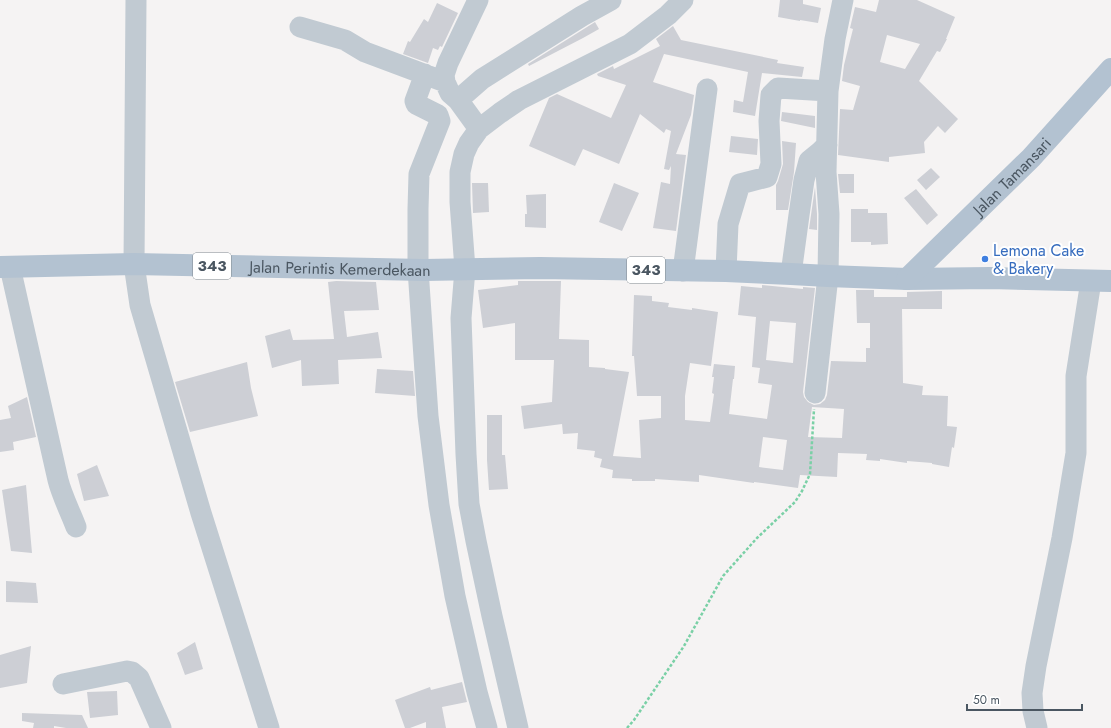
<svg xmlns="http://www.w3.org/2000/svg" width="1111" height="728" font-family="Jost,sans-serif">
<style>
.building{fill:#cdcfd5;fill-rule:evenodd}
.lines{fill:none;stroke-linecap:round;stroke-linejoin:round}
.path{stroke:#7ad0a6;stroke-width:2.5;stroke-dasharray:3 2;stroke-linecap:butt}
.minor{stroke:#c1cad2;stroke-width:21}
.major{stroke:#b3c2d1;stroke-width:22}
.shop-dot{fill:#3f7fe0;stroke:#fff;stroke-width:1.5}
.labels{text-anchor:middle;stroke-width:4;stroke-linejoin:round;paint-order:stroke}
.shield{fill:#fff;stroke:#808990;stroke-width:1}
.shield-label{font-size:15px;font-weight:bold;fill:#4a5661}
.street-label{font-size:16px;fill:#4a5661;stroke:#fff}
.shop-label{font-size:16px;fill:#366cbe;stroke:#fff;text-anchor:start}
</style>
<rect width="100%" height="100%" fill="#f5f3f3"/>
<!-- building -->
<path class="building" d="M780 0H803V4L821 8 818 23 800 20V21L778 17Z
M879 0H917L955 17 946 39H947L940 52 937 51 919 81 958 119 945 133 938 126 924 142 925 153 889 157V162L838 155 840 109 853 110 860 86 842 81 844 65 853 29 850 28 855 7 876 12ZM887 35 920 44 905 69 880 62Z
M437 3 458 13 442 47 440 46 438 50 433 48 428 63 403 54 408 41 410 42 424 19 428 22Z
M595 22 599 29 583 38 529 66 528 64Z
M673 26 681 40 778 60 777 63 804 67 802 77 762 73 755 116 733 112 734 100 743 102 748 72 664 54 653 82 694 95 691 115 676 154 686 155 676 231 653 228 661 182 670 184 671 166 669 170 664 169 671 131 666 129 664 133 640 114 619 164 583 149 575 166 529 146 549 98 557 94 611 118 626 85 598 76 597 74 613 66 614 69 660 46 656 39Z
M782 112 815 116V128L781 121Z
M731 136 758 139 757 155 729 152Z
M782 141 796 143 794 172 788 210H776V185L778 181 783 164Z
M931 168 940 177 926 190 917 180Z
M838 174H854V193H840Z
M472 183H488L489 212 473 213Z
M614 183 639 193 622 231 599 222Z
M815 187 817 214V230L809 229Z
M916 189 938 215 927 225 904 198Z
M546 194V228L525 227V214H527L526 195Z
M851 209H868V213H887L888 244 871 245V242H851Z
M336 281 376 282 379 310 344 311 347 337 378 332 382 358 338 360 339 384 302 386 301 360 272 368 265 336 290 329 293 340 334 339 328 282Z
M518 281H561L559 339 589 340V367L605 368V369L629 372 613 456 641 458 639 420 661 418V396H637L634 356H632L634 295 652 296V301L669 303 668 307 692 310V308L718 312 711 366 690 363 685 396V420L710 422 714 394 712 393 714 377H712L714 364 735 366 734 379H733L729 414 767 419 772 385 758 383 760 368 752 367 756 317 738 315 741 286 762 288V285L803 289V287L815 288 803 392 804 397 808 402 814 405 820 404 825 400 827 395 831 361 866 362V348H870V323H857L856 290H874V297H907V292L942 291V309H902L903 383 923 386 922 395 948 396 947 426 957 427 954 448 952 447 949 467 932 464V463L907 461V463L880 459V461L866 460 867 454 838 453 837 477 800 475 798 488 754 482V483L699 475V482L655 479V481H632V479L612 478 613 470 600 467 602 459 594 457 595 451 577 449 578 433 563 434 562 424 524 429 521 406 552 402 554 360H515V323L483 328 478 290 518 285ZM770 321 796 323 793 363 766 360ZM812 407 844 409 842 438 808 437ZM763 437 787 440 783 470 759 467Z
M247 362 251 388 258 416 190 432 175 382Z
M377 369 413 371 415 396 375 393Z
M27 397 36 437 13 442 14 450 0 452V420L11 418 8 406Z
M487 415H502V455H505L508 489 489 490 487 460Z
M97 465 109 496 84 501 77 474Z
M26 485 32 553 11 551 2 490Z
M6 581 36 583 38 603 6 602Z
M195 642 203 669 185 675 177 653Z
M31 646 27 683 0 688V655Z
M462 682 467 702 442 707 446 728H426V722L410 728H405L395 700 430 687 431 690Z
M117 691 118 715 90 718 87 692Z
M22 713 82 715 88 728H66L54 726V728H33L34 723 22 721Z"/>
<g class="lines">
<!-- path -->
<path class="path" d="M627 728 634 720 684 646 723 576 757 538 795 502 802 491 810 474 814 409"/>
<!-- minor -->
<path class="minor" d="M136 0 134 264 140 305 201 513 269 728
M478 0 448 63 444 75 445 82 450 93 458 100 479 129
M300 27 345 40 365 52 445 82
M425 74 415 101 416 104 438 115 440 121 419 174 418 209V269L428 416 439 505 455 596 477 692 487 728
M458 100 482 79 582 16 611 0
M10 267 58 480C62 496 70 511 76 527
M683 271 707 89
M726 271 728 224 740 184 767 177 771 164 769 121 771 95 778 88 828 91
M791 274 799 215 804 180 809 161 820 152 827 145
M815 393 828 276 829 214 826 172 828 91 835 39 843 0
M63 684 127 671 132 672 139 678 161 728
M518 728 492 616 476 541 469 504 466 454 461 318 465 269 460 202V172L464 154 469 143 479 129 500 113 519 100 630 44 668 15 683 0
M1037 728 1033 711 1032 693 1036 666 1062 538 1076 453V376L1091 281"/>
<!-- major -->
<g class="major">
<path id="s1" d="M0 267 134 264 424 270 540 268 726 271 791 274 828 276 907 279 990 278 1111 281"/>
<path id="s2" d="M907 279 1031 158 1111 69"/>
</g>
</g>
<!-- markers -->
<circle class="shop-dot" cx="985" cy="259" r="4"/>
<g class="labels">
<!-- shield labels -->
<g class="shield">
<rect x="193" y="253" width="38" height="26" rx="3"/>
<rect x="627" y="257" width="38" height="26" rx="3"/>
</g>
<g class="shield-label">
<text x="212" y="271">343</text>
<text x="646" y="275">343</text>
</g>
<!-- street labels -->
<g class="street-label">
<text dy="6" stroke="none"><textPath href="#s2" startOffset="147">Jalan Tamansari</textPath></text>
<text dy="6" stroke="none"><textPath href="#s1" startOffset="340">Jalan Perintis Kemerdekaan</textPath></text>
</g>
<!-- shop labels -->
<g class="shop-label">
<text x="993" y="256">Lemona Cake<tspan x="993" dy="18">&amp; Bakery</tspan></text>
</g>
</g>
<!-- scale -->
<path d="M967 704v6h115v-6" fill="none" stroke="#4a5661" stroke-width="2"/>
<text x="973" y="704" font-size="12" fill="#4a5661" stroke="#ffffff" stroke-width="3" paint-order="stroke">50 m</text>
</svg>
